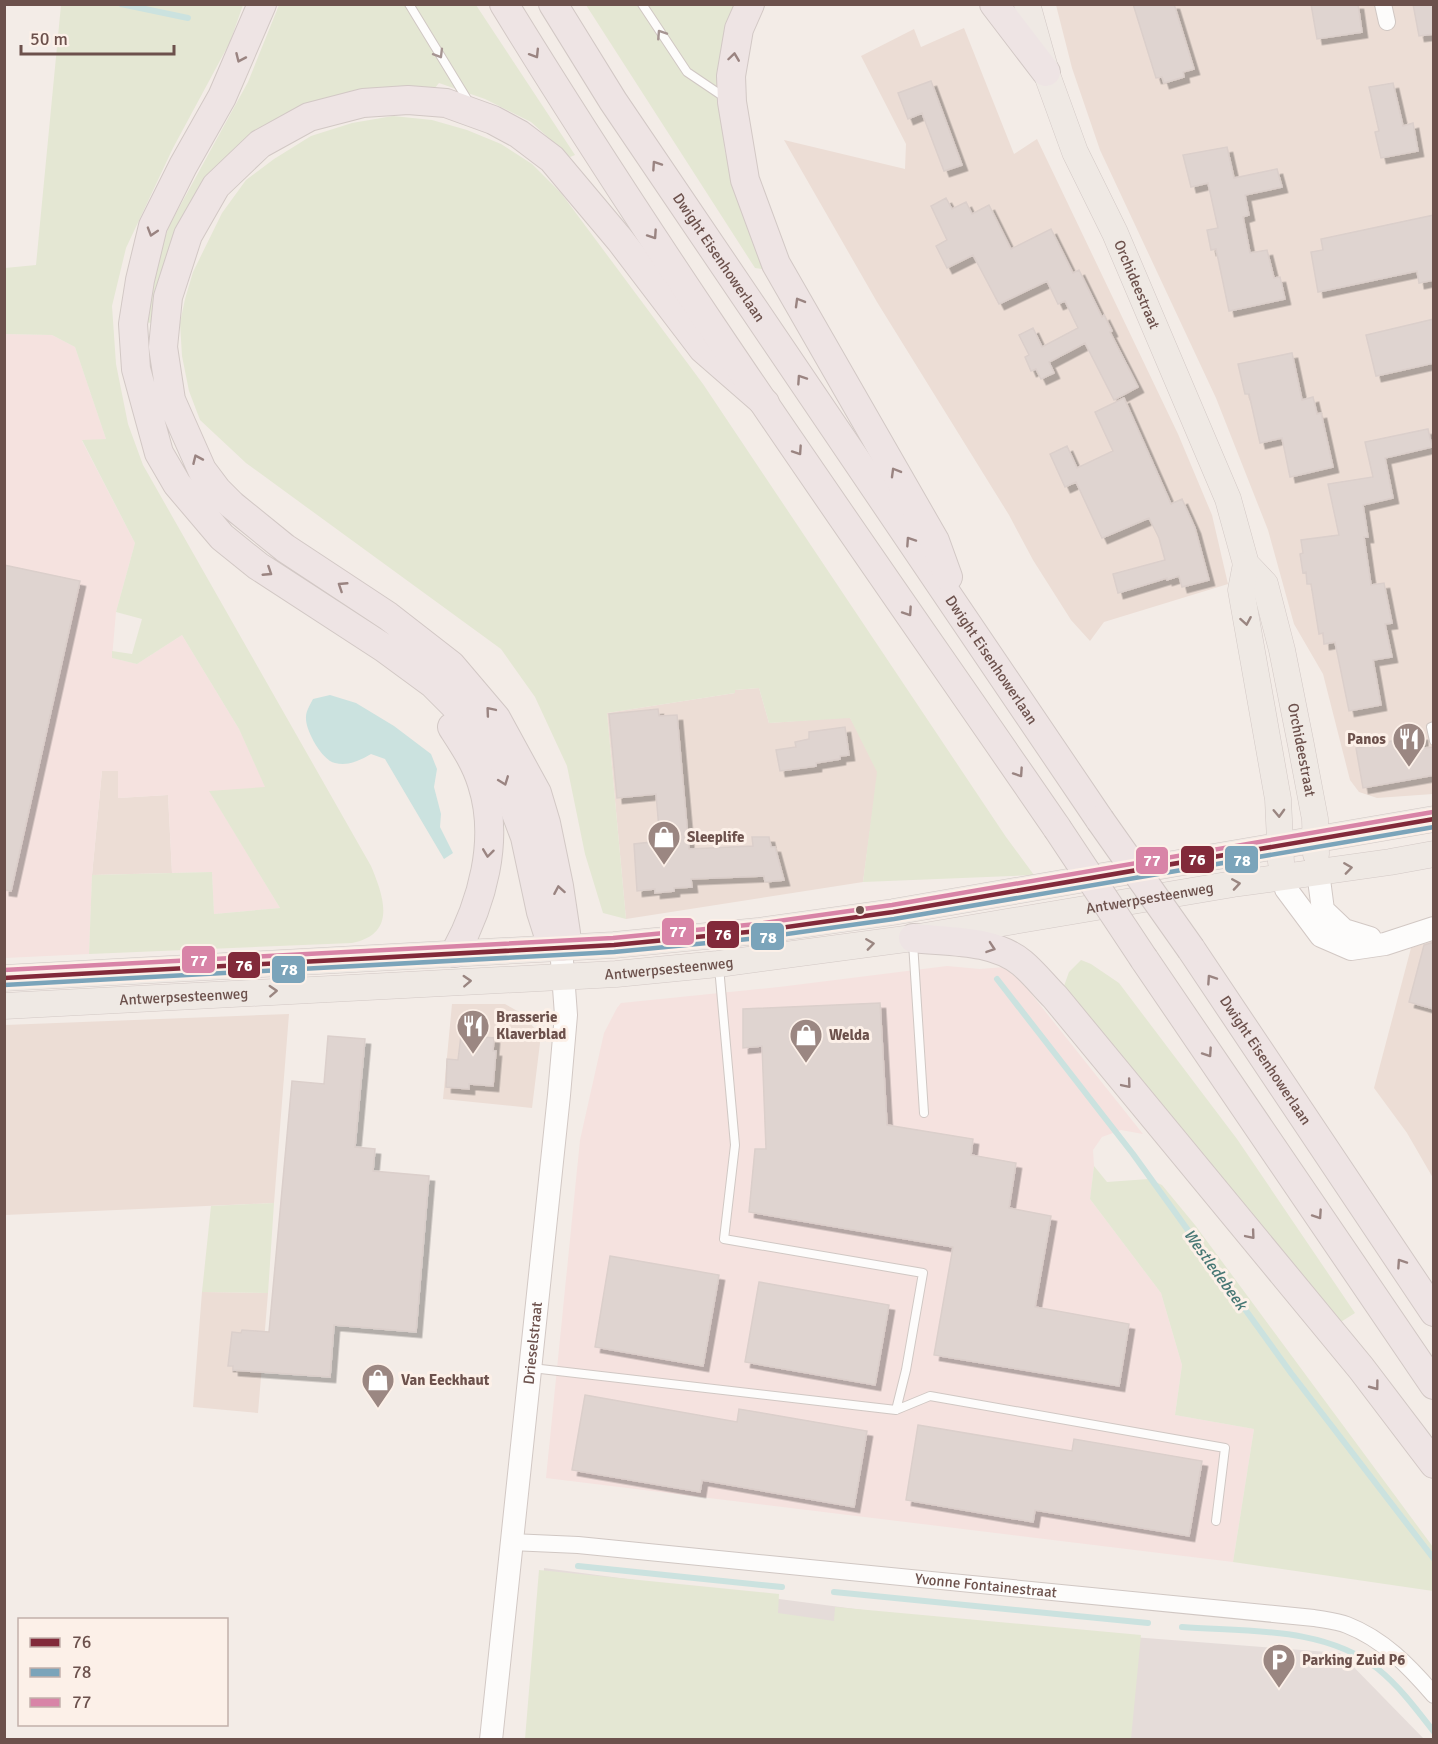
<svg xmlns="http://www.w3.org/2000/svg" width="1438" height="1744" font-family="Signika,sans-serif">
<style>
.residential{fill:#ecddd5}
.commercial{fill:#f5e2df}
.industrial{fill:#e5dcd9}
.green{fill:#e4e7d3}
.water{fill:#cbe2df}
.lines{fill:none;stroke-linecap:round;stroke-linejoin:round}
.stream{stroke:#cbe2df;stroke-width:6}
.building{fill:#dfd4d0;stroke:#dbcfcb;stroke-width:1.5;filter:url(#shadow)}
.lane-casing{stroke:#d0c7c3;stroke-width:10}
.street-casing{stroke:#d0c7c3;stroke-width:18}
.secondary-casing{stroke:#d2c8c4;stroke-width:24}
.primary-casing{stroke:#d2c8c5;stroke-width:27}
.highway-casing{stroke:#d2c8c5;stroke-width:30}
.lane{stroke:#fdfcfb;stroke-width:8}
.street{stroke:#fdfcfb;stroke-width:16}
.secondary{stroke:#fdfcfb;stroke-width:22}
.primary{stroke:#efe9e4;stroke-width:26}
.highway{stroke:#eee4e4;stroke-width:28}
.highway-bridge-casing{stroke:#d2c8c5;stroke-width:30;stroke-linecap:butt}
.highway-bridge{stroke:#eee4e4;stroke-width:28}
.bus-1-casing{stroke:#fcf0e8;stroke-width:9}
.bus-2-casing{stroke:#fcf0e8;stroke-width:9}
.bus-3-casing{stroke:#fcf0e8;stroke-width:9}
.bus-1{stroke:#822a3a;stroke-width:4.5}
.bus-2{stroke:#7ba4ba;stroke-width:4.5}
.bus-3{stroke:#d884a7;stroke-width:4.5}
.oneway{stroke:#a69592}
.oneway2{stroke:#9a8481}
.oneway3{stroke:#9a8681}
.bus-dot{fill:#6c514c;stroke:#fcf0e8;stroke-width:2}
.labels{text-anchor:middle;stroke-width:6;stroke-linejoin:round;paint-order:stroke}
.street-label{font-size:15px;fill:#6c514c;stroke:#fcf0e8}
.poi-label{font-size:15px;font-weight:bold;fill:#6c514c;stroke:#fcf0e8;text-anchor:start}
.water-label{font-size:16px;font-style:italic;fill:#477774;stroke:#fcf0e8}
.line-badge{stroke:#fcf0e8;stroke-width:2}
.badge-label{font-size:16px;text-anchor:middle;font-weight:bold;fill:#fff}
</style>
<defs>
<filter id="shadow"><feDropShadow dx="5.5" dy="5.5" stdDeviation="0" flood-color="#0004"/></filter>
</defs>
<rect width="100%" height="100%" fill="#f3ece7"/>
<!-- residential -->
<path class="residential" d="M1056 5H1433V794L1377 798 1359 792 1350 780 1323 674 1294 624 1268 530 1216 398 1100 150 1072 68Z
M964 28 1014 154 1037 139 1178 434 1212 515 1228 584 1104 622 1090 641 1071 620 1033 560 1009 515 877 302 784 140 905 169 906 144 861 56 914 29 921 47Z
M759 688 769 723 850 717 878 772 863 882 626 919 607 713 735 693V690Z
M102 771H118V798L168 795 172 873 92 875Z
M1433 941V1178L1407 1133 1374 1088 1411 948Z
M452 1004H505L521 1013 538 1032 540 1043 532 1108 443 1099Z
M289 1014 274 1203 5 1215V1025Z
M202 1292 268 1293 258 1413 193 1407Z"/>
<!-- commercial -->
<path class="commercial" d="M4 334 52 335 75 347 106 439 82 441 135 543 116 612 112 658 137 664 182 635 239 729 266 788 210 792 280 908 214 914 212 872 172 873 168 795 118 798V771H102L92 875 89 954 5 958Z
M947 966 980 969 1005 967 1025 986 1143 1134 1121 1130 1102 1137 1093 1150 1094 1166 1090 1199 1161 1293 1182 1365 1175 1415 1254 1429 1233 1562 546 1478 580 1140 604 1033 617 1008 621 1003 779 987Z"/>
<!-- industrial -->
<path class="industrial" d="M544 1568 977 1625 1340 1653 1424 1739 537 1740Z"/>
<!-- green -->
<path class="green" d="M198 4 243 5 230 42 173 148 126 248 112 306 116 364 128 424 143 465 371 866C384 897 397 934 352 943L89 954 92 875 212 872 214 914 280 908 209 791 265 787 239 729 182 635 137 664 112 658V651L132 654 142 619 116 612 135 543 82 440 106 439 75 347 52 335 5 334V268L36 265 61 5Z
M279 5H476L575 155 570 157 531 122 485 99 439 83 434 89 245 142 152 323 143 322 160 253 169 226 248 82Z
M586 5H736L717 76 725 152 760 248 764 264 762 269 755 268Z
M393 116 432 120 467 130 501 144 532 164 561 193 703 384 1006 837 1034 875 863 882 877 772 850 718 769 723 759 688 735 690V693L607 713 626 919 603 913 585 854 567 766 535 697 501 649 246 463 200 420 189 391 182 356 180 323 185 299 193 272 222 213 246 180 274 159 311 136 352 123Z
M1081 960 1091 964 1119 983 1237 1139 1355 1313 1336 1325 1064 986 1069 972Z
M1094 1166 1107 1182 1149 1179 1162 1185 1195 1225 1433 1547V1591L1233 1562 1254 1429 1175 1415 1182 1365 1161 1293 1090 1199Z
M274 1203 268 1293 202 1292 211 1206Z
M539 1570 779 1594 778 1613 834 1621 835 1607 1141 1635 1131 1739H525Z"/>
<!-- water -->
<path class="water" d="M330 695 356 703 394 726 431 754 437 769 434 787 441 814 440 827 453 853 444 859 385 759 371 754C359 761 348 766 335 763 322 760 305 730 306 717 306 711 310 705 313 699Z"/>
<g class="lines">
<!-- stream -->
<path class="stream" d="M121 4 188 18
M997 979 1133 1154 1291 1373 1434 1559
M578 1566 782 1587
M834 1592 1148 1623
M1182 1627C1246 1632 1325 1626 1378 1669 1400 1687 1417 1710 1434 1732"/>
</g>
<!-- building -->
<path class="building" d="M1133 4H1174L1194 69 1183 72 1184 77 1164 83 1162 77 1156 78Z
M1311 4H1358L1362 32 1317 39Z
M1413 4H1434V34L1419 36Z
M931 81 962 165 944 171 922 113 908 119 898 93Z
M1393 83 1403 126 1413 123 1418 151 1381 158 1375 132 1379 131 1369 87Z
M1227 147 1234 178 1277 169 1282 187 1245 195 1249 215 1243 217 1250 253 1267 250 1274 278 1280 277 1285 299 1229 311 1216 249 1211 250 1207 230 1218 228 1208 183 1191 187 1183 155Z
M946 198 952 209 966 202 972 214 989 205 1011 249 1051 229 1073 273 1079 270 1102 317 1104 315 1112 331 1110 332 1138 387 1114 400 1085 343 1049 362 1054 373 1041 379 1036 369 1031 371 1025 357 1029 355 1019 335 1033 328 1042 347 1078 328 1065 301 1058 304 1047 281 999 304 973 255 947 268 936 246 947 240 931 206Z
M1434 215V280L1419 283 1417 271 1318 292 1311 252 1323 250 1321 239Z
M1434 319V363L1376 376 1366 335Z
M1292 353 1302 400 1313 397 1317 414 1321 413 1333 467 1290 477 1282 438 1260 443 1249 394H1245L1238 364Z
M1124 398 1171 504 1182 499 1195 528 1209 580 1182 587 1179 576 1167 580V578L1118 593 1113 574 1165 560 1159 538 1149 518 1102 538 1076 482 1065 487 1050 454 1067 446 1077 468 1113 451 1095 412Z
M1428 429 1432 447 1385 458 1393 498 1363 505 1368 537H1364L1371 585 1384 583 1392 623 1385 624 1392 657 1373 660 1381 705 1349 711 1335 642 1324 644 1323 633 1319 634 1311 584H1307L1306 572 1303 573 1300 554 1303 553 1301 540 1339 535 1328 484 1373 477 1365 442Z
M4 565 80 581 11 891 4 890Z
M658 709 659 716 677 715 689 849 753 846 752 837H769L771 847H775L784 880 765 882 764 876 691 879 692 887 674 888V891L655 893V889L637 891 634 844 660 841 656 794 617 798 609 714Z
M845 727 849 755 840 756V759L816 763V766L780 771 776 750 796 747 795 742 809 739V732Z
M1422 735 1423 748 1434 747V775L1363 788 1356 748Z
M1434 942V1009L1409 1002 1424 945Z
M880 1003 887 1125 973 1139 971 1155 1016 1163 1009 1208 1051 1216 1035 1307 1129 1324 1119 1386 934 1355 953 1247 749 1212 755 1149H766L762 1046 743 1048V1009Z
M461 1035 494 1038 493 1051H496L493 1086 469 1084V1089L446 1087 447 1059 458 1060Z
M328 1036 365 1039 355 1147 375 1149 373 1171 429 1176 416 1332 334 1325 330 1377 233 1370V1366H228L232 1332 241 1333 242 1330 269 1332 292 1081 324 1084Z
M610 1256 719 1275 703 1366 595 1347Z
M759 1282 889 1305 875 1385 745 1362Z
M585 1395 737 1422 739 1409 867 1431 854 1507 702 1480 700 1492 572 1470Z
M918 1425 1072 1451 1074 1439 1202 1461 1189 1536 1035 1510 1033 1522 906 1500Z"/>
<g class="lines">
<!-- lane casing -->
<g class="lane-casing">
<path id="lane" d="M409 4 470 104
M642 4 687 72 727 99
M1434 726 1431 727 1434 741
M913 943 924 1113
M719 967 735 1145 724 1239 923 1273 906 1370 896 1410
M532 1368 896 1410 930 1396 1225 1448 1216 1521"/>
</g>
<!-- street casing -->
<g class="street-casing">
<g id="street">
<path d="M1383 4 1387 22"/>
<path id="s1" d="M511 1542 578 1545 1314 1618C1325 1620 1337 1621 1347 1625 1383 1639 1409 1666 1434 1695"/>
</g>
</g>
<!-- secondary casing -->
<g class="secondary-casing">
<g id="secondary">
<path d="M1318 872 1323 910 1344 930 1370 938"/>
<path d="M1283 877 1286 889 1321 936 1351 949 1385 944 1434 928"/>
<path id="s2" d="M491 1740 559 1095 566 1015 561 947"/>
</g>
</g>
<!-- primary casing -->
<g class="primary-casing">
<g id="primary">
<path id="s3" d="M1027 4 1046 72 1075 152 1115 233 1228 499 1246 564 1265 584 1282 650 1301 745 1315 819 1316 854"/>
<path d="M1246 564 1241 590 1278 799 1281 862"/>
<path d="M4 978 614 945 758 931 893 912 1434 819"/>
<path id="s4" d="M4 1006 616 974 718 964 913 938 1233 884 1390 862 1434 854"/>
</g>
</g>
<!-- highway casing -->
<g class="highway-casing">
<g id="highway">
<path d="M262 4 222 97 183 166 153 226 140 280 133 324 136 369 159 453 177 484 222 537 258 566 384 648 433 684 467 718 496 760 525 837 541 912 548 934 561 947 566 933 559 886 546 823 537 793 496 718 451 665 388 616 285 548 232 505 217 490 202 470 171 400 163 347 168 297 188 235 216 186 260 144 309 117 363 103 408 100 446 103 493 120 519 134 552 159 620 240 703 349 765 403"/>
<path d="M504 4C677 286 870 556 1057 828"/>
<path id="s5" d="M553 4 613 101 1100 820"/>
<path d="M750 4 739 29 731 76 732 102 745 180 776 264 935 541 948 577"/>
<path d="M994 4 1046 72"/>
<path d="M452 727C463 744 476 763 482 784 500 840 482 903 455 953"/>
<path d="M913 938C948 942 993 939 1022 963 1034 973 1044 986 1055 997L1361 1368 1434 1464"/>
<path id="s6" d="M1191 949 1434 1312"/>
<path d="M1144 959 1434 1385"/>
</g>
</g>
<!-- lane -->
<use href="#lane" class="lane"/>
<!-- street -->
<use href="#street" class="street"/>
<!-- secondary -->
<use href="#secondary" class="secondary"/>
<!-- primary -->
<use href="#primary" class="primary"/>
<!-- highway -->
<use href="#highway" class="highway"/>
<!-- highway-bridge casing -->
<g class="highway-bridge-casing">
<path id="highway-bridge" d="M1100 820 1191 949
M1057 828 1144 959"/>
</g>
<!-- highway-bridge -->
<use href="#highway-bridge" class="highway-bridge"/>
<!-- bus-1 casing -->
<g class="bus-1-casing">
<path id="bus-1" d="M4 978 614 945 758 931 893 912 1434 819"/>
</g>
<!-- bus-2 casing -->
<g class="bus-2-casing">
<path id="bus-2" d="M4 985 614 952 759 938 894 919 1434 827"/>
</g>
<!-- bus-3 casing -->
<g class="bus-3-casing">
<path id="bus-3" d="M4 970 613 938 757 924 892 905 1433 812"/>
</g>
<!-- bus-1 -->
<use href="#bus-1" class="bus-1"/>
<!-- bus-2 -->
<use href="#bus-2" class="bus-2"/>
<!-- bus-3 -->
<use href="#bus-3" class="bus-3"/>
</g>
<!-- one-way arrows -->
<defs><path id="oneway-chevron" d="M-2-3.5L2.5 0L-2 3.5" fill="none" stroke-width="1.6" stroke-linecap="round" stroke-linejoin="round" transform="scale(1.5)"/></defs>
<g class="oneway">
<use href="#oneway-chevron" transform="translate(661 34) rotate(-123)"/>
<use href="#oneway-chevron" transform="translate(439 54) rotate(59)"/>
</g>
<g class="oneway2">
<use href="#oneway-chevron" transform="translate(535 54) rotate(58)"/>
<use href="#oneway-chevron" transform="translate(734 57) rotate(-82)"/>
<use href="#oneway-chevron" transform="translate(240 58) rotate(114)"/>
<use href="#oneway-chevron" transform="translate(656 165) rotate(-124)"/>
<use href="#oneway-chevron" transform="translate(152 232) rotate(107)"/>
<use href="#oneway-chevron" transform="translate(653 235) rotate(56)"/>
<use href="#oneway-chevron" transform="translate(799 302) rotate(-120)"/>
<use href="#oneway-chevron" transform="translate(801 379) rotate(-124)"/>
<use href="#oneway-chevron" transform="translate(798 451) rotate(56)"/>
<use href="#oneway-chevron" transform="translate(197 459) rotate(-114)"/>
<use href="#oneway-chevron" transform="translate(895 472) rotate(-120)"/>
<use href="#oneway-chevron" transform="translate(910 541) rotate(-124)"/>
<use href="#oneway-chevron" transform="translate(268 572) rotate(33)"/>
<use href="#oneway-chevron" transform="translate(342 586) rotate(-147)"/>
<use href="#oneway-chevron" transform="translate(908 612) rotate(56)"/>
<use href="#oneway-chevron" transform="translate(490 711) rotate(-130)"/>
<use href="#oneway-chevron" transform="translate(1019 773) rotate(56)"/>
<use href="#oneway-chevron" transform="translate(504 781) rotate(69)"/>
<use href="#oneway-chevron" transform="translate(488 853) rotate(97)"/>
<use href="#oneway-chevron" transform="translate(559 890) rotate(-100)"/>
<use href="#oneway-chevron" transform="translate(991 948) rotate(19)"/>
<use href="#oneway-chevron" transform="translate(1211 979) rotate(-124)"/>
<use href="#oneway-chevron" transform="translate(1208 1053) rotate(56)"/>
<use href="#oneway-chevron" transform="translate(1127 1084) rotate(50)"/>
<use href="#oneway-chevron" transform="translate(1318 1215) rotate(56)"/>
<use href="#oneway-chevron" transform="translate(1251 1235) rotate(50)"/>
<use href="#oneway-chevron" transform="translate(1401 1263) rotate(-124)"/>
<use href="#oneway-chevron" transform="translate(1375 1386) rotate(53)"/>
</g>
<g class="oneway3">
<use href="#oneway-chevron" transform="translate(1246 621) rotate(80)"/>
<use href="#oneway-chevron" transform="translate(1279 813) rotate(88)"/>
<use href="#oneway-chevron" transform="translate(1348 868) rotate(-8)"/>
<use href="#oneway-chevron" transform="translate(1236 884) rotate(-9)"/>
<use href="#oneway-chevron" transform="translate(870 944) rotate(-8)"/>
<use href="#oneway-chevron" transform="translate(467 981) rotate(-3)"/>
<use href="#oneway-chevron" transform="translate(273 991) rotate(-3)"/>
</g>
<!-- icons -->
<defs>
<g id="restaurant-pin" transform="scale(1.725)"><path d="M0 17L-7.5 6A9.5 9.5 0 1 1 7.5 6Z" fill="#9b8782" stroke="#fcf0e8"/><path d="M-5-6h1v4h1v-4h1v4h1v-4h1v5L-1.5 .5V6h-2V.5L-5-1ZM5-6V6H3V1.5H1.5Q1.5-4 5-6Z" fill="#fff"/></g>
<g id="shop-pin" transform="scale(1.725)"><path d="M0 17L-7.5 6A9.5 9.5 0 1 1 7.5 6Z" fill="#9b8782" stroke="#fcf0e8"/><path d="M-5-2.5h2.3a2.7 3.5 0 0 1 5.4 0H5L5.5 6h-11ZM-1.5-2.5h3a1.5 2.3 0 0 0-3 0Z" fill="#fff"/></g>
<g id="parking-pin" transform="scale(1.725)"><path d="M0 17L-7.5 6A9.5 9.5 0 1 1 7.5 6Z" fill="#9b8782" stroke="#fcf0e8"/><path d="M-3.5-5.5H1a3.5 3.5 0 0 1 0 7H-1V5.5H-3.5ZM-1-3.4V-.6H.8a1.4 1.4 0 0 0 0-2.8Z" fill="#fff"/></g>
</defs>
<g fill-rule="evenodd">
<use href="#restaurant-pin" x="1409" y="739"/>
<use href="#shop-pin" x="664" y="837"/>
<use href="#restaurant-pin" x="473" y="1026"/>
<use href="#shop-pin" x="806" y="1035"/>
<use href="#shop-pin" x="378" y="1380"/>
<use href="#parking-pin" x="1279" y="1660"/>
</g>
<!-- markers -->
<circle class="bus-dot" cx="860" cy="910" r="5"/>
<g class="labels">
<!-- street labels -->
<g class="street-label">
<text dy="5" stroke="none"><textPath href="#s5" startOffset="303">Dwight Eisenhowerlaan</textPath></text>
<text dy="5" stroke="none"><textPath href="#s3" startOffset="302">Orchideestraat</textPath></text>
<text dy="5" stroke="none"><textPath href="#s5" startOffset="789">Dwight Eisenhowerlaan</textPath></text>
<text dy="5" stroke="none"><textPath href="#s3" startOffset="800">Orchideestraat</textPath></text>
<text dy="5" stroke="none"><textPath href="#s4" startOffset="1152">Antwerpsesteenweg</textPath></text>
<text dy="5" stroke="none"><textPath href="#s4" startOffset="666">Antwerpsesteenweg</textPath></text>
<text dy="5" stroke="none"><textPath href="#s4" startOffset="180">Antwerpsesteenweg</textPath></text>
<text dy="5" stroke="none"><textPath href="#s6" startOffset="134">Dwight Eisenhowerlaan</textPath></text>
<text dy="5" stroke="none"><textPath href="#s2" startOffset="399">Drieselstraat</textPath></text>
<text dy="5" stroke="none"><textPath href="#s1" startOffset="477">Yvonne Fontainestraat</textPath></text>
</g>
<!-- poi labels -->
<g class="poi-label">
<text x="1386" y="744" text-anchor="end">Panos</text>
<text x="687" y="842">Sleeplife</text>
<text x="496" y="1022">Brasserie<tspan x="496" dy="17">Klaverblad</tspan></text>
<text x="829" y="1040">Welda</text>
<text x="401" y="1385">Van Eeckhaut</text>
<text x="1302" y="1665">Parking Zuid P6</text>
</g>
<!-- water labels -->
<g class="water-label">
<text transform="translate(1216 1269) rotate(54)" y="6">Westledebeek</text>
</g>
</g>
<g class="line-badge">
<rect x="1180" y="845" width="35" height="29" rx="6" fill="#822a3a"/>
<rect x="1224" y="845" width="35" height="29" rx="6" fill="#7ba4ba"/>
<rect x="1135" y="846" width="34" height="29" rx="6" fill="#d884a7"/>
<rect x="661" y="917" width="34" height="29" rx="6" fill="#d884a7"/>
<rect x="706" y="920" width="34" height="29" rx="6" fill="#822a3a"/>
<rect x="750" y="922" width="35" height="29" rx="6" fill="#7ba4ba"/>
<rect x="181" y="945" width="35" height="29" rx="6" fill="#d884a7"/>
<rect x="227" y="951" width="34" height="28" rx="6" fill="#822a3a"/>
<rect x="271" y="955" width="35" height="29" rx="6" fill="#7ba4ba"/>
</g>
<g class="badge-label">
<text x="1197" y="865">76</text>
<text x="1242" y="866">78</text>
<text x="1152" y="866">77</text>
<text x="678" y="937">77</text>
<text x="723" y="940">76</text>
<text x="768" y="943">78</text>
<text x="199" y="966">77</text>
<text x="244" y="971">76</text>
<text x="289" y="975">78</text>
</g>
<!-- border -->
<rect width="1438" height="1744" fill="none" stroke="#6c514c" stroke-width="12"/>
<!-- legend -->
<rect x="18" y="1618" width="210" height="108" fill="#fcf0e8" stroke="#c2b0aa" stroke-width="1.5"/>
<rect x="30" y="1638" width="30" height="9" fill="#822a3a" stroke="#c2b0aa" stroke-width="1.5"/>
<text x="72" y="1648" font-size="18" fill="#6c514c">76</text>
<rect x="30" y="1668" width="30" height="9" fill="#7ba4ba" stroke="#c2b0aa" stroke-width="1.5"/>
<text x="72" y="1678" font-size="18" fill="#6c514c">78</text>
<rect x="30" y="1698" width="30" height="9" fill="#d884a7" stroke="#c2b0aa" stroke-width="1.5"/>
<text x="72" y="1708" font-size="18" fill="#6c514c">77</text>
<!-- scale -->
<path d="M21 45v9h153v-9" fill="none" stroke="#6c514c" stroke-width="3"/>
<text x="30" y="45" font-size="18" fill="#6c514c" stroke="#fcf0e8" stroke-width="4.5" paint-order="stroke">50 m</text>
</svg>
